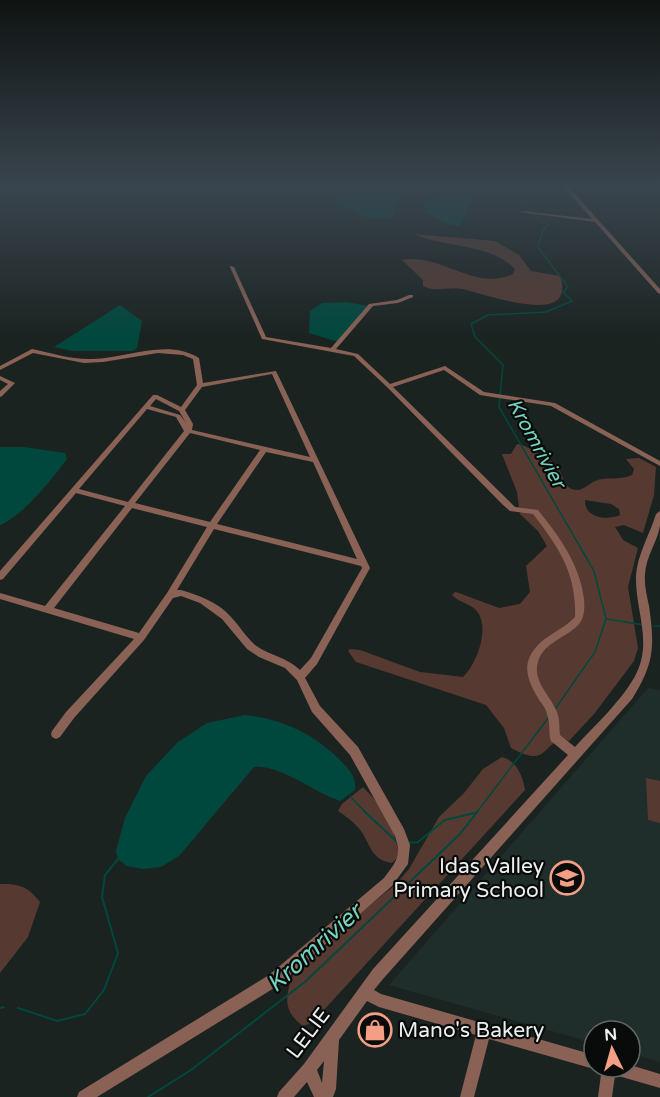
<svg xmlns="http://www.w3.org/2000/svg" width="660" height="1097" font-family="'Varela Round',sans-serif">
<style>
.built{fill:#202e2b}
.green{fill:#563a31;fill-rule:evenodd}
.water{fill:#00483d}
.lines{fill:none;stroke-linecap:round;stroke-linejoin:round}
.stream-far1{stroke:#00483d;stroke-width:1.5}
.stream{stroke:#00483d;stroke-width:2}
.minor{fill:#8a6255;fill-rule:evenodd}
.labels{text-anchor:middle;stroke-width:4.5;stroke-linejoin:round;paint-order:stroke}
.water-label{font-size:20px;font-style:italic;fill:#75d4c0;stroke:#080b0a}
.near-poi-label{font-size:21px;fill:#ebf0ee;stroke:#080b0a;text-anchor:end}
.near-street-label{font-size:21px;fill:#ebf0ee;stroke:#080b0a}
.near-water-label{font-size:24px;font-style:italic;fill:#75d4c0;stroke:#080b0a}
</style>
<rect width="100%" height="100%" fill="#1b2321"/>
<!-- built -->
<path class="built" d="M648 688 660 690V1062L630 1053V1031H594V1043L389 985Z"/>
<!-- green -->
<path class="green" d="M414 234 495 241 519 255 531 271 560 276C578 329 485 294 463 289 449 286 434 293 423 286V280L402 260C438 252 476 292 513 274L515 269C490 243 445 248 414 234Z
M517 444C526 445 546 457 554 463 564 471 561 490 578 490 585 489 588 484 595 481 607 476 619 481 632 475L634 469 626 459 639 458 656 467 654 495 643 533 624 525 615 527 623 540 638 548 628 587 638 648 634 661 594 714 569 741 563 738C539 748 547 767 511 748L504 728 486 705 356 662 348 651 350 649 360 650 420 672 463 677C477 664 491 626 476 610 469 603 458 602 452 595L455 592 459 593 499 608 520 604 530 592 526 566 547 546 538 531 520 514 517 492 502 454H511ZM585 500 611 504 619 509 620 515C607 521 584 518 585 500Z
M502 757C517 761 523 777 525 790L312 1023 303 1026C277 1007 289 988 298 961L323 949 358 915 395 885 409 869 439 817 464 793 483 769Z
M646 778 660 781V823L648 820Z
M363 787C384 808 395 828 399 856L392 863C373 860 371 848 363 834 357 824 347 817 338 811L342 804Z
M0 884C19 884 28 886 40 902L28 937 0 973Z"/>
<!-- water -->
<path class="water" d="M369 185H404L391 219 367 218 332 201Z
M467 194 474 196 460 226 452 225 425 212 424 202 438 197Z
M346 302 368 306 338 342 309 333 310 311 322 303Z
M120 305 142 321 137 348 133 351H73L54 347Z
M0 447H24L65 453 67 459C52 479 23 516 0 525Z
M245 715C282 719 312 733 338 758 347 767 357 776 355 790L340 801C315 793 280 764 254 767L179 856 161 867 143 869 127 866 118 859 116 851 125 818 146 776 178 742 207 723Z"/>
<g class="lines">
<!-- stream-far1 -->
<path class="stream-far1" d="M528 185 517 191 515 196 532 212
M533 214 548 225 542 232 538 247 568 287 563 292 572 301 546 312 488 315 471 324 475 337 503 365 499 407 594 571 606 619 595 652 555 709
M607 619 644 625
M654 626H660
M350 796 365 812
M477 812 549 717"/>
<!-- stream -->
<path class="stream" d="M364 811 396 841
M408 843 418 842 445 820 475 813
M0 1008 4 1007
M18 1008 57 1021 85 1014 104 990 118 953 102 897 105 875 118 859
M148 1097 191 1070 306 981 460 834 478 811"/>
<!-- minor -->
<path class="minor" d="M562 185H567L660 289V294L658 293 595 222 520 212 522 211 592 219Z
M230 266 234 267 266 337 331 348 369 304 397 300 409 295H413V297L398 303 373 306 336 349 358 354 390 384 445 366 484 392 555 403 660 461V466L551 406 480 395 444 370 393 387 509 501 515 507 538 510C559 536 580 565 584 599 585 611 584 621 575 628 563 638 542 645 538 662 532 681 551 696 557 712 560 720 559 728 560 735L575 747C594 726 625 698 637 672 652 640 635 609 636 576 637 555 650 534 656 514L660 511C660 516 660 521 660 525 658 541 646 556 645 574 644 585 647 596 649 606 655 647 654 664 632 699L383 979 374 990 381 994 594 1055V1067H599L594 1069 489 1039 474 1097H460L476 1035 379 1007 367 1001 339 1040 336 1089 333 1097H314L307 1082 294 1097H277L279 1092 304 1064 373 969 568 755 551 741 550 738C549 730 550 722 547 714 546 708 541 703 538 698 527 679 521 664 537 646 548 634 564 629 575 617 577 574 558 546 533 514L510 511 503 505 387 387 354 356 262 339 230 267ZM324 1061 322 1083 317 1070Z
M32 349C52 353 72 360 93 359 126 358 168 338 199 358L203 383 276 371 370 568 317 664 305 678 320 706 358 747 404 829 410 845 408 864 392 886 279 985 97 1097H77L79 1092 269 975 384 878C396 862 402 856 395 836L350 755 312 712 297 680 285 668 259 657 247 649 222 619 200 603 181 596 173 598 144 640 74 718 60 737 56 739 52 737 51 734 52 731 66 712 134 639 0 599V593L45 606 125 506 76 493 3 579 0 580V571L153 395H157L181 407 197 385 193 359 183 355 158 353 103 362 84 363 33 353 0 370V366ZM272 374 310 457 192 430 193 424 185 410 202 387ZM156 399 179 411 186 423 180 415 150 406ZM147 409 176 417 184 431 128 502 79 489ZM190 433 260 450 210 522 135 503ZM266 452 313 462 357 559 217 524ZM132 508 207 527 167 593 139 633 54 608ZM214 529 361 566 362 568 311 658 300 670C287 657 270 656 255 645 246 637 239 625 230 616 218 602 198 595 181 590H177Z
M0 376 15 383 2 396 0 397V391L8 384 0 380Z
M630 1065 660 1074V1088L615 1075 612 1097H598L602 1067H630Z"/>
</g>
<!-- sky -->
<linearGradient id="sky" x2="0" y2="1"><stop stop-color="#0f1312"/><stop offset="0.55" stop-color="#39454e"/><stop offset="1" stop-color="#39454e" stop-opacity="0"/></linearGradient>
<rect width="660" height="339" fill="url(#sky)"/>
<!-- icons -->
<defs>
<g id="school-ring" transform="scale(1.725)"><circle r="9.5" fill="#080b0a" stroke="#f39f85" stroke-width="1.5"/><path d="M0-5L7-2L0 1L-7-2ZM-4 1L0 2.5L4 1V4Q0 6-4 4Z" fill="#f39f85"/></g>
<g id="shop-ring" transform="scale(1.725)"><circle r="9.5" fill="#080b0a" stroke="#f39f85" stroke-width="1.5"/><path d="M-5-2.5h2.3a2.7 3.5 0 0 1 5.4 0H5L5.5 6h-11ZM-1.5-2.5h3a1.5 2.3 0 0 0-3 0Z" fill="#f39f85"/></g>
</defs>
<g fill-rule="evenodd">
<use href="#school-ring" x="567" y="878"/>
<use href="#shop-ring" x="375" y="1030"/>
</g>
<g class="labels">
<!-- water labels -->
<g class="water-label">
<text transform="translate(537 443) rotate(61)" y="7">Kromrivier</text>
</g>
<!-- near-poi labels -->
<g class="near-poi-label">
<text x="544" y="873">Idas Valley<tspan x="544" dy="24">Primary School</tspan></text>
<text x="398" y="1037" text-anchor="start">Mano's Bakery</text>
</g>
<!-- near-street labels -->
<g class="near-street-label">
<text transform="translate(308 1033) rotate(-53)" y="7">LELIE</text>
</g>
<!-- near-water labels -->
<g class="near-water-label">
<text transform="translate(314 948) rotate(-42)" y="8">Kromrivier</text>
</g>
</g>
<!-- north arrow -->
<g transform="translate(612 1049) rotate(355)"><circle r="28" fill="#080b0a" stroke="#636765" stroke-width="1.5"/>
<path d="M0-4.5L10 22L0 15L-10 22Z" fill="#f39f85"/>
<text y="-9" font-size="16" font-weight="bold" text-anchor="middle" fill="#ebf0ee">N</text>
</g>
</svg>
